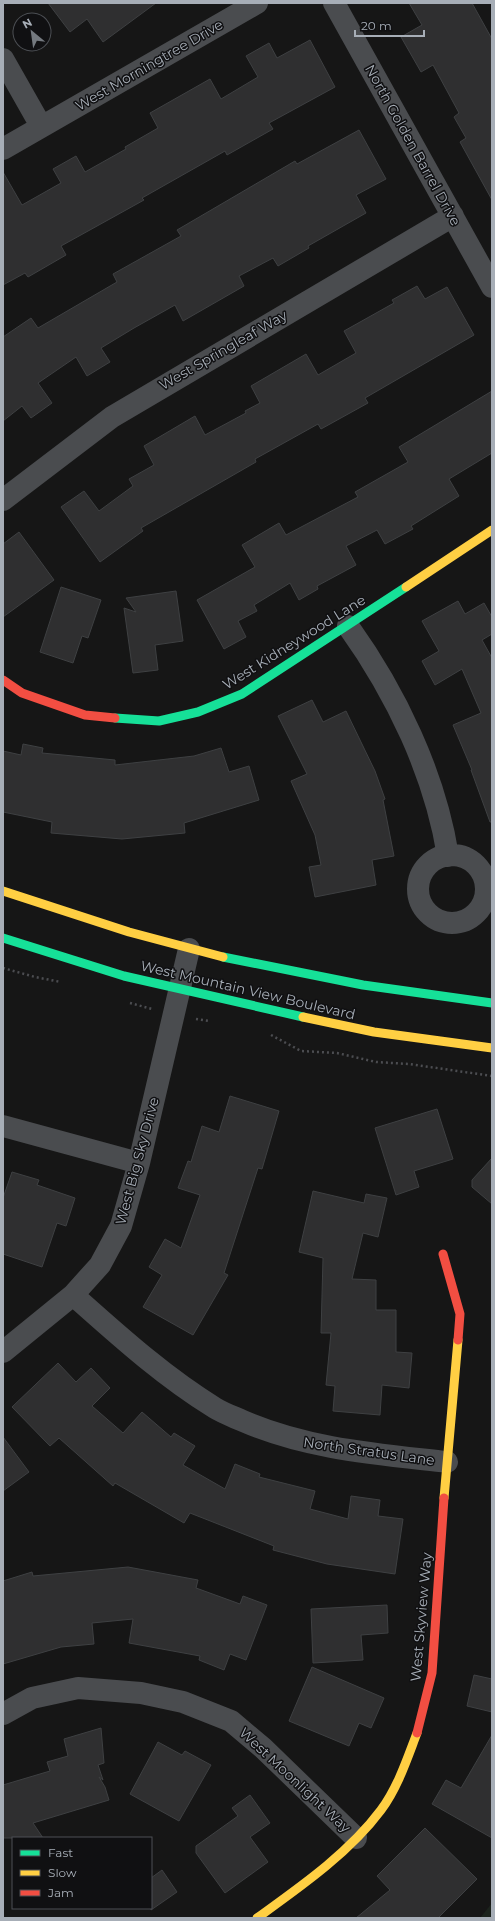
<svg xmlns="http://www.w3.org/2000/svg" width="495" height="1921" font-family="Montserrat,sans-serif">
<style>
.green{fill:#1c231d}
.building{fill:#2f2f30;stroke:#3e4042}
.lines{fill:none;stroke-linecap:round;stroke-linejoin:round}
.path{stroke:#4c4d51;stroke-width:2.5;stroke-dasharray:2 3;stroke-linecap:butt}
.street{stroke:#4a4c4f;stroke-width:22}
.fast{stroke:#16e098;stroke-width:9}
.slow{stroke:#ffcf43;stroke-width:9}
.jam{stroke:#f24e42;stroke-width:9}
.labels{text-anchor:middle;stroke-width:3;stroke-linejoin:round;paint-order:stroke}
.street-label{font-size:14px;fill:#a7aeb7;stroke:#101012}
</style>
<rect width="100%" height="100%" fill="#161616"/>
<!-- green -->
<path class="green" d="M492 1903V1918H480Z"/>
<!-- building -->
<path class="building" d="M48 3H156L103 42 87 19 70 32Z
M409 3H472L492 39V200L460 142 466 138 454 117 459 113 433 65 421 72 401 37 422 25Z
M310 40 335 87 269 123 273 129 227 155 225 151 142 198 144 200 61 246 66 255 28 277 25 273 3 285V172L22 205 61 183 53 169 76 156 85 172 126 149 125 147 158 128 150 113 210 79 221 99 258 77 246 56 269 43 277 58Z
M359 130 386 179 356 195 366 213 308 246 309 248 278 266 273 258 239 276 244 286 183 321 175 305 134 328 101 348 110 362 87 376 76 357 38 383 52 403 31 418 22 406 3 421V337L31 318 38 328 117 282 113 274 181 236 177 230 295 161 297 164Z
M417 286 425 299 447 287 474 335 365 398 368 403 321 429 318 424 255 459 256 462 141 528 143 531 100 562 61 507 84 491 99 511 133 486 129 479 154 465 144 446 195 416 205 435 246 413 245 411 260 403 251 386 306 354 318 375 356 353 344 331 394 303 392 300Z
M492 391V453L449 479 459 496 411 526 413 529 385 544 377 530 346 546 356 565 317 586 318 589 299 600 290 583 254 605 257 611 238 621 246 637 224 649 197 600 255 567 242 545 279 523 286 535 358 497 355 492 408 462 399 447Z
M19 532 54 580 3 617V544Z
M61 587 101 600 88 638 82 636 73 663 40 652Z
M176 591 183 641 155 645 158 670 133 673 124 608 136 612 126 598Z
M458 601 465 614 484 603 492 617V634L482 640 492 658V822H490L471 770H472L453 725 481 713 462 669 435 685 422 661 439 651 422 621Z
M312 700 323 722 346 711 375 771 385 799 383 800 394 856 372 860 376 885 315 897 309 867 321 865 315 835 291 781 307 774 278 716Z
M23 744 43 748 42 753 115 760V765L194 756 221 748 229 772 249 766 259 800 184 823 185 833 122 839 51 833 52 822 3 812V751L21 755Z
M230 1096 279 1111 262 1169 258 1168 224 1273 228 1275 193 1335 143 1307 162 1275 149 1267 165 1239 181 1248 200 1195 178 1188 188 1161 191 1162 202 1126 219 1132Z
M437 1109 453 1159 414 1171 419 1187 396 1195 375 1128Z
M492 1158V1204L472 1187V1180Z
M12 1172 39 1180 37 1185 75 1198 66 1226 57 1223 42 1267 3 1254V1198Z
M313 1191 364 1203 366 1194 387 1198 378 1237 363 1233 352 1279 376 1280V1310H396V1352L412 1353 409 1388 382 1385 380 1415 333 1411 335 1386 326 1385 331 1333H321L323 1258 299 1252Z
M58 1363 76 1382 91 1368 110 1388 92 1406 123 1433 142 1412 171 1437 174 1433 195 1446 183 1465 225 1489 235 1464 260 1474 259 1477 315 1491 310 1509 348 1519 351 1496 380 1500 378 1516 403 1519 395 1574 327 1564 273 1550 274 1546 190 1513 184 1523 115 1483 113 1486 59 1438 50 1446 12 1407Z
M3 1437 29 1472 3 1491Z
M128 1567 198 1580 196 1588 240 1604 243 1596 267 1605 246 1660 230 1654 224 1670 199 1660 200 1656 129 1643 133 1619 92 1623 94 1644 61 1647 3 1664V1581L32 1572 33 1576Z
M387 1605 388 1633 361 1635 363 1660 313 1663 311 1609Z
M312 1667 384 1698 371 1728 359 1723 349 1746 289 1721Z
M474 1675 492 1679V1712L467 1706Z
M101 1728 104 1763 98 1765 103 1780 99 1777 105 1787 109 1800 33 1823 43 1838H3V1785L50 1771 47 1762 68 1756 64 1739Z
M492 1735V1838L432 1804 446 1780 461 1788Z
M158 1742 182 1755 185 1751 211 1765 179 1821 130 1794Z
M250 1795 270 1823 250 1837 268 1862 225 1893 196 1853V1846L238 1816 232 1808Z
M425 1828 477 1879 438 1918H356L390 1890 377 1876Z
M162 1870 177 1892 151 1910V1878Z"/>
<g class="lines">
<!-- path -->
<path class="path" d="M3 968 35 977 61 982
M130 1003 152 1009
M196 1019 209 1021
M271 1035 301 1051 337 1053 376 1062 409 1064 492 1076"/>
<!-- street -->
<path class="street" d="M334 3 492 287
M3 59 41 126
M3 149 257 3
M3 500 112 417 453 216
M348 626C396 693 435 774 448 856
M418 889a34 34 0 1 1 68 0a34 34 0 1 1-68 0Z
M3 1126 139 1163
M73 1295C118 1335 163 1376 215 1408 223 1413 234 1417 243 1421 307 1449 377 1454 447 1462
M3 1352 73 1295 100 1265 121 1226 139 1163 189 949
M3 1714 32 1698 78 1688 141 1693 183 1702 231 1721 263 1748 356 1838"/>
<!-- fast -->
<path class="fast" d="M115 718 159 721 198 712 242 694 406 587
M3 938 124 976 303 1017
M223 957 363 985 492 1003"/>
<!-- slow -->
<path class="slow" d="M406 587 492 530
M3 891 129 932 223 957
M303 1017 374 1032 492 1048
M444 1498 458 1340
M257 1918C300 1887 349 1853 381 1810 398 1787 407 1759 417 1733"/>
<!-- jam -->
<path class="jam" d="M3 680 22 693 85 715 115 718
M443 1254 460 1314 458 1340
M417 1733 432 1673 444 1498"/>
</g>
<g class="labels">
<!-- street labels -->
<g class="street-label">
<text transform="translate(149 65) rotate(-30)" y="5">West Morningtree Drive</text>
<text transform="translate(413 145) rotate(61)" y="5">North Golden Barrel Drive</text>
<text transform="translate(223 350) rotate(-30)" y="5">West Springleaf Way</text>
<text transform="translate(294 642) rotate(-32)" y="5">West Kidneywood Lane</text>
<text transform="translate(248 990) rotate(13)" y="5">West Mountain View Boulevard</text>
<text transform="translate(137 1161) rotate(-75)" y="5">West Big Sky Drive</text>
<text transform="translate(369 1451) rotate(8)" y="5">North Stratus Lane</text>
<text transform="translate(421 1617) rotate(-85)" y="5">West Skyview Way</text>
<text transform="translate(295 1780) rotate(43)" y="5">West Moonlight Way</text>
</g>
</g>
<!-- border -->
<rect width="495" height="1921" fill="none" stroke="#a7aeb7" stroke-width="8"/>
<!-- legend -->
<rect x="12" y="1837" width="140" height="72" fill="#101012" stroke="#4c4f54"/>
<rect x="20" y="1850" width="20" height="6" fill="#16e098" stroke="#4c4f54"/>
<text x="48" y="1857" font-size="12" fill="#a7aeb7">Fast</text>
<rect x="20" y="1870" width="20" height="6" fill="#ffcf43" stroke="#4c4f54"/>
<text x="48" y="1877" font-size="12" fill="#a7aeb7">Slow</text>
<rect x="20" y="1890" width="20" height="6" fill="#f24e42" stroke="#4c4f54"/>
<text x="48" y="1897" font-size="12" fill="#a7aeb7">Jam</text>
<!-- north arrow -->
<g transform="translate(32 32) rotate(331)"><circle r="19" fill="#101012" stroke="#4c4f54"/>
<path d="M0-3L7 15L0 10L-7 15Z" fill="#74797f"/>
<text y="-6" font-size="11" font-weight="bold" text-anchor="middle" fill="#a7aeb7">N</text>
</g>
<!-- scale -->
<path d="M355 30v6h69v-6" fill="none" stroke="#a7aeb7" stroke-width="2"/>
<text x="361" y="30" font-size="12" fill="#a7aeb7" stroke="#101012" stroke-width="3" paint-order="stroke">20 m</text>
</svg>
